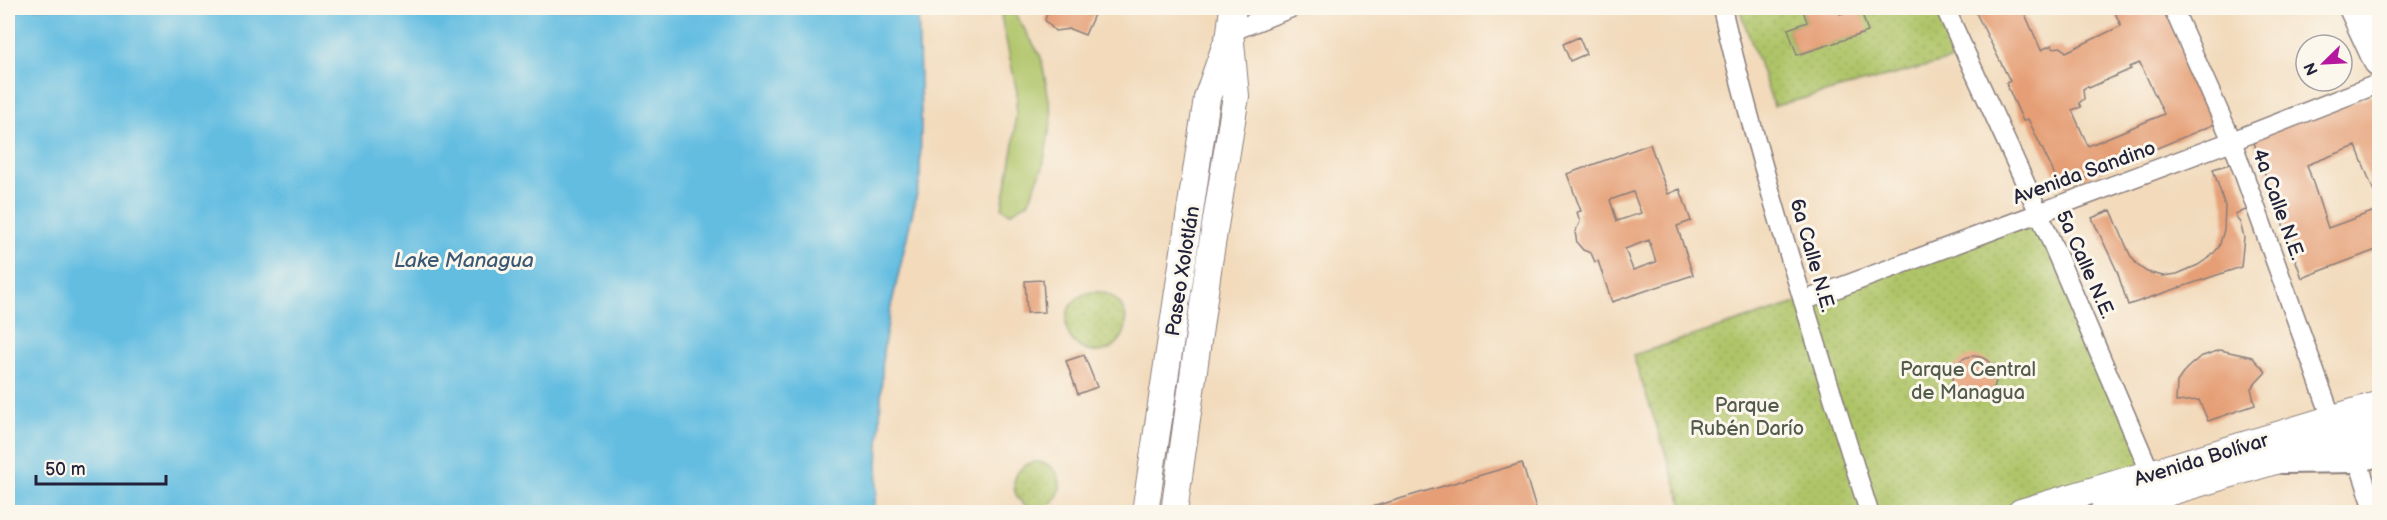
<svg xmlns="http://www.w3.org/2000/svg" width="2387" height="520" font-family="'Balsamiq Sans',sans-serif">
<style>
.green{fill:url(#green-dots);stroke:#687352;stroke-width:1.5}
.pitch{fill:#afc468;stroke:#687352;stroke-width:1.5}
.water{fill:#64bde1;stroke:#43708e;stroke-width:1.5}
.building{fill:#e59e75;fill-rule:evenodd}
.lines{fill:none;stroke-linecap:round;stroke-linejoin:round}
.street-casing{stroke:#8a7e7b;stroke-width:21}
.secondary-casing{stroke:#8a7e7b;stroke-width:28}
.primary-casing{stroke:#8a7e7b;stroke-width:32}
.highway-casing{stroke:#8a7e7b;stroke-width:36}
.street{stroke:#fff;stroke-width:18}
.secondary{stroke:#fff;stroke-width:26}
.primary{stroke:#fff;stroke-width:28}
.highway{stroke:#fff;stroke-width:33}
.labels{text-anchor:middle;stroke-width:6;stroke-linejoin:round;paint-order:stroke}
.street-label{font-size:20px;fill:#22223b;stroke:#fbf7ec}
.park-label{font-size:20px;fill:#535b4b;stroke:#fbf7ec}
.water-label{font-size:21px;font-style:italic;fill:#395875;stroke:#fbf7ec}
</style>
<defs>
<pattern id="green-dots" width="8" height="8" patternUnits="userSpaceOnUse" patternTransform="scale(1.5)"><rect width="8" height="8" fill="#afc468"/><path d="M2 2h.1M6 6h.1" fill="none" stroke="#96a85b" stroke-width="1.8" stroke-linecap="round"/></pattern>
</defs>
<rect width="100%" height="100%" fill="#fbf7ec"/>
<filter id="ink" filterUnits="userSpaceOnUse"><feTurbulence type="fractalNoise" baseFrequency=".0167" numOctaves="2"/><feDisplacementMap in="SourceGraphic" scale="12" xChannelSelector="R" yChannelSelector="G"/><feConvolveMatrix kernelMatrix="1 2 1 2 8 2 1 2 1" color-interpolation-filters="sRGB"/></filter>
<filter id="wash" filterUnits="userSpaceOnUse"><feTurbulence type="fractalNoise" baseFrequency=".008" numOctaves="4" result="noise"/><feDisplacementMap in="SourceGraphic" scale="24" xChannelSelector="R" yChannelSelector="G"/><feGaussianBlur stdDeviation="1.35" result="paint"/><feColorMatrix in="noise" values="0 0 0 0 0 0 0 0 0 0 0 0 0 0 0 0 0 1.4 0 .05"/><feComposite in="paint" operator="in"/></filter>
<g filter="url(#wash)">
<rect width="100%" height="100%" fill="#f2dabb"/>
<!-- green -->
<path class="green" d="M1739 8H1802L1807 22 1788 29 1797 55 1867 32 1840 14 1838 8H1945L1966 56 1774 106Z
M2039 213 2151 474 2021 512H1685L1633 355 1803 301Z
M1066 322a30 30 0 1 1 60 0a30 30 0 1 1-60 0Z
M1014 485a23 23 0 1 1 46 0a23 23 0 1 1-46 0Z"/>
<!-- pitch -->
<path class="pitch" d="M1013 10 1041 57 1052 116 1043 167 1028 203 1010 213 1002 208 1014 144 1017 92 1001 16Z"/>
<!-- water -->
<path class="water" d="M8 8H918L921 118 920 180 890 311 883 351 877 491 873 512H8Z"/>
<g id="blocks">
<!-- building -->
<path class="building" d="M1049 8H1097L1085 35 1070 29 1055 31 1045 20Z
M1802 8H1838L1840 14 1860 8 1868 32 1797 55 1788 29 1807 22Z
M1977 8H2037L2025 14 2041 50 2052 45 2053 48 2061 47 2066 52 2121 26 2113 8H2167L2183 40 2178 43 2202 94 2220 122 2061 188 2028 119 2023 121 2006 83 2010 81 1974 9ZM2140 63 2164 114 2088 146 2072 110 2081 107 2079 103 2084 99 2083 89 2088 86 2089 88 2131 69 2129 67Z
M1579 37 1586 54 1570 61 1563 44Z
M2380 93V207L2356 146 2307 165 2328 228 2380 209V260L2376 250 2302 278 2252 137Z
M1650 144 1668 194 1680 189 1691 221 1677 226 1693 275 1612 302 1598 261 1595 262 1591 253 1583 250 1577 243 1575 232 1580 222 1577 212 1581 211 1567 174ZM1633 192 1641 213 1617 221 1610 200ZM1649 240 1656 262 1633 270 1625 249Z
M2233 163 2249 209 2235 214 2240 223 2244 237 2241 267 2128 305 2117 271 2092 218 2111 210 2130 255 2137 265 2147 272 2163 276 2177 274 2198 265 2211 256 2219 247 2224 230 2225 206 2213 169Z
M1043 280 1045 312 1027 313 1025 281Z
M2220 350 2252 357 2266 372 2251 388 2255 405 2208 421 2199 400 2176 402 2177 382 2186 369 2200 357Z
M1084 355 1097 387 1078 394 1066 361Z
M1952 378a22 22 0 1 1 44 0a22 22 0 1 1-44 0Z
M1522 463 1537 512H1355Z"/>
</g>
</g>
<g filter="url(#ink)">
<use href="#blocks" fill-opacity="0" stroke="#8a7e7b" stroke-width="1.5"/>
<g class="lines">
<!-- street casing -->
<g class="street-casing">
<path id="street" d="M1722 8C1762 178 1817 345 1869 512
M1945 8 2039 213 2151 474
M2173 8 2232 141 2332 419
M1230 32 1291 8
M1803 301 2232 141 2380 83
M2354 449 2375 512"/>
</g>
<!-- secondary casing -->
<g class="secondary-casing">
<path id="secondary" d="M1145 512 1207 98 1227 41
M1174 512 1209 263 1236 96 1230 32 1233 8
M2021 512 2380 404
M2103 512 2380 430"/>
</g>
<!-- primary casing -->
<g class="primary-casing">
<path id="primary" d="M2283 459 2357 458 2380 451"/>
</g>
<!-- highway casing -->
<g class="highway-casing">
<path id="highway" d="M2356 8 2380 60"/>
</g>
<!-- street -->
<use href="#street" class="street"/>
<!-- secondary -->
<use href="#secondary" class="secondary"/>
<!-- primary -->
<use href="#primary" class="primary"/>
<!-- highway -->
<use href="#highway" class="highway"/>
</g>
</g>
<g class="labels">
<!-- street labels -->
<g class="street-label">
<text transform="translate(2084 172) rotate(-20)" y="7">Avenida Sandino</text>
<text transform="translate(2279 204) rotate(70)" y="7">4a Calle N.E.</text>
<text transform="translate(1813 255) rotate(74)" y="7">6a Calle N.E.</text>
<text transform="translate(2086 264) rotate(66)" y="7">5a Calle N.E.</text>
<text transform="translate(1182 271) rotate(-81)" y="7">Paseo Xolotlán</text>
<text transform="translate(2201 459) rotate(-17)" y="7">Avenida Bolívar</text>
</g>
<!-- park labels -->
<g class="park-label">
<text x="1968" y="376">Parque Central<tspan x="1968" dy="23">de Managua</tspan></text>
<text x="1747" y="412">Parque<tspan x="1747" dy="23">Rubén Darío</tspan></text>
</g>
<!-- water labels -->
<g class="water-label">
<text x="464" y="267">Lake Managua</text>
</g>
</g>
<!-- margin -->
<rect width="2387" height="520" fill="none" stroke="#fbf7ec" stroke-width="30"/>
<!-- north arrow -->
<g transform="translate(2324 63) rotate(246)"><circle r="28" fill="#fbf7ec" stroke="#a4a2a5" stroke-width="1.5"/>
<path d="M0-4.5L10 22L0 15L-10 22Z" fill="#b5179e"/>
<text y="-9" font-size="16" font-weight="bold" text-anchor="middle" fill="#22223b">N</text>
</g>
<!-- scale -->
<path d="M36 475v9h130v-9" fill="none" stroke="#22223b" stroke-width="3"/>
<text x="45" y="475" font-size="18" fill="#22223b" stroke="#fbf7ec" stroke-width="4.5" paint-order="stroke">50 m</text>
</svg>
